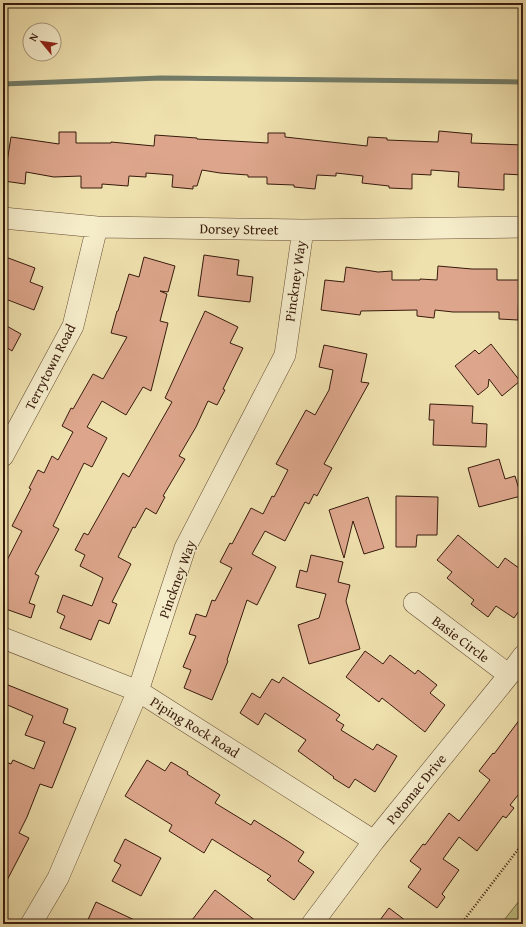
<svg xmlns="http://www.w3.org/2000/svg" width="526" height="927" font-family="'Gentium Book Plus',serif">
<style>
.green{fill:#c0c185;stroke:#7c6e48}
.lines{fill:none;stroke-linecap:round;stroke-linejoin:round}
.stream{stroke:#727c69;stroke-width:5}
.building{fill:#dda68c;stroke:#371a0c}
.street-casing{stroke:#654c34;stroke-width:22}
.path{stroke:#371a0c;stroke-width:2.5;stroke-dasharray:1 2;stroke-linecap:butt}
.street{stroke:#f5ecca;stroke-width:21}
.labels{text-anchor:middle;stroke-width:3;stroke-linejoin:round;paint-order:stroke}
.street-label{font-size:14px;fill:#371a0c;stroke:#f5ecca}
</style>
<rect width="100%" height="100%" fill="#efe1ae"/>
<filter id="stains"><feTurbulence type="fractalNoise" baseFrequency=".005" numOctaves="4"/><feColorMatrix values="0 0 0 0 .2 0 0 0 0 .09 0 0 0 0 .02 0 0 0 .5 -.17"/></filter>
<radialGradient id="worn" r=".72"><stop offset=".6" stop-color="#630" stop-opacity="0"/><stop offset="1" stop-color="#630" stop-opacity=".3"/></radialGradient>
<!-- green -->
<path class="green" d="M523 896V924H501Z"/>
<g class="lines">
<!-- stream -->
<path class="stream" d="M3 84 161 78 523 82"/>
</g>
<!-- building -->
<path class="building" d="M439 131 472 134 471 143 523 145V175L504 174V190L458 187 459 172 431 170V175L412 174V189L389 188V186L362 183 363 176 336 173V176L317 175 315 189 294 187V185L267 184V177H248V175L220 173 202 170 197 186H193V189L172 187 173 175 146 173V177L129 176 128 186 102 184V188H81V176L54 177 26 172 25 184 4 181 11 137 59 144V132H76V143H111V142L154 146 155 135 197 138V139L268 143V133H285V137L367 146 368 137 387 138V140L438 142Z
M204 255 239 260 237 275 253 277 250 302 198 296Z
M3 256 35 268 30 282 43 287 34 310 3 298Z
M144 257 175 266 168 292 160 291 167 294 160 321 168 323 151 391 143 387 126 415 102 401 87 427 107 438 92 467 84 463 53 526 59 529 35 574 39 576 29 603 35 605 31 618 3 608V568L22 531 12 526 31 489 29 488 38 470 44 473 52 456 58 460 73 432 62 426 71 408 73 409 93 374 103 379 127 337 111 333 117 311H118L129 274 139 277Z
M438 266 472 269H497V280H519L518 320 499 319V312H453L435 310 434 318 417 316V310L361 311 360 315 321 310 325 280 344 282 346 267 378 272 392 271V280H420V279L437 280Z
M205 311 238 327 230 343 243 348 223 389 225 390 217 405 208 401 196 427 179 456 185 459 163 496 165 497 156 514 146 508 135 528 133 527 118 557 131 564 112 602 117 604 109 624 99 620 91 640 60 628 65 616 57 612 63 595 92 606 103 578 80 566 85 555 75 550 84 533 88 535 123 473 129 477 172 402 165 398Z
M3 324 21 334 12 351 3 345Z
M491 344 520 381 502 396 489 379 488 387 478 395 455 366 475 350 479 354Z
M324 345 367 354 361 382 369 383 324 464 332 468 317 496 314 494 309 504 305 502 285 541 265 531 252 554 276 567 257 605 247 600 227 660 228 661 212 700 184 688 191 670 183 667 196 636 189 634 196 614 206 617 212 600 215 601 232 568 220 562 230 543 232 544 251 508 263 514 272 496 274 497 288 470 276 464 306 410 315 415 329 390 333 370 319 367Z
M430 404 473 406 472 423 487 424 486 447 433 445 434 420H429Z
M499 459 505 479 515 476 521 496 479 507 468 468Z
M396 496 438 497 437 535H417L416 547H396Z
M368 497 384 548 364 554 353 521 344 558 329 510Z
M458 535 498 568 505 558 523 571V605L514 618 496 606 488 617 471 604 474 600 447 578 452 572 437 560Z
M311 555 343 562 338 582 350 585 346 601 360 649 309 664 298 625 319 618 326 594 296 587 300 570 307 572Z
M365 651 383 664 390 655 415 674 418 670 437 685 430 693 445 705 425 732 382 698 379 702 346 677Z
M283 677 340 715 336 720 344 725 341 730 373 750 377 744 397 756 375 792 355 779 349 788 333 778 334 777 298 751 306 740 265 713 258 725 240 713 252 693 260 698 272 679 279 683Z
M3 683 68 709 63 723 76 728 52 788 40 784 27 817 19 833 29 838 3 888V761L11 764 13 760 34 769 45 742 25 735 33 716 3 703Z
M523 715V789L510 805 514 808 506 818 503 816 477 851 459 837 443 859 459 870 442 894 445 897 437 908 408 887 421 869 410 861 423 844 425 845 449 813 459 821 490 780 479 771 493 753 494 754Z
M147 760 165 771 171 762 188 772 187 774 220 795 215 803 251 825 254 820 289 842 304 852 298 861 314 872 294 900 267 880 271 876 212 839 204 853 169 831 172 825 125 796Z
M125 839 161 858 141 896 112 881 121 865 114 861Z
M215 890 260 924H189Z
M96 902 143 924H86Z
M389 908 410 924H377Z"/>
<g class="lines">
<!-- street casing -->
<g class="street-casing">
<path id="street" d="M3 218 97 227 303 230 523 227
M3 456 73 326 97 227
M414 603 509 675
M3 638 138 691 374 841
M31 924 58 878 138 691 185 548 285 355 303 230
M312 924 374 841 509 675 523 656"/>
</g>
<!-- path -->
<path class="path" d="M461 924 523 843"/>
<!-- street -->
<use href="#street" class="street"/>
</g>
<g class="labels">
<!-- street labels -->
<g class="street-label">
<text transform="translate(239 229) rotate(1)" y="5">Dorsey Street</text>
<text transform="translate(295 281) rotate(-82)" y="5">Pinckney Way</text>
<text transform="translate(50 367) rotate(-63)" y="5">Terrytown Road</text>
<text transform="translate(177 579) rotate(-70)" y="5">Pinckney Way</text>
<text transform="translate(461 639) rotate(37)" y="5">Basie Circle</text>
<text transform="translate(195 727) rotate(32)" y="5">Piping Rock Road</text>
<text transform="translate(416 789) rotate(-51)" y="5">Potomac Drive</text>
</g>
</g>
<!-- margin -->
<rect width="526" height="927" fill="none" stroke="#efe1ae" stroke-width="16"/>
<rect x="4" y="4" width="518" height="919" fill="none" stroke="#371a0c" stroke-width="2"/>
<rect x="8" y="8" width="510" height="911" fill="none" stroke="#371a0c"/>
<!-- north arrow -->
<g transform="translate(42 42) rotate(299)"><circle r="19" fill="#f5ecca" stroke="#a9987e"/>
<path d="M0-3L7 15L0 10L-7 15Z" fill="#8f2418"/>
<text y="-6" font-size="11" font-weight="bold" text-anchor="middle" fill="#371a0c">N</text>
</g>
<rect width="100%" height="100%" filter="url(#stains)"/>
<rect width="100%" height="100%" fill="url(#worn)"/>
</svg>
